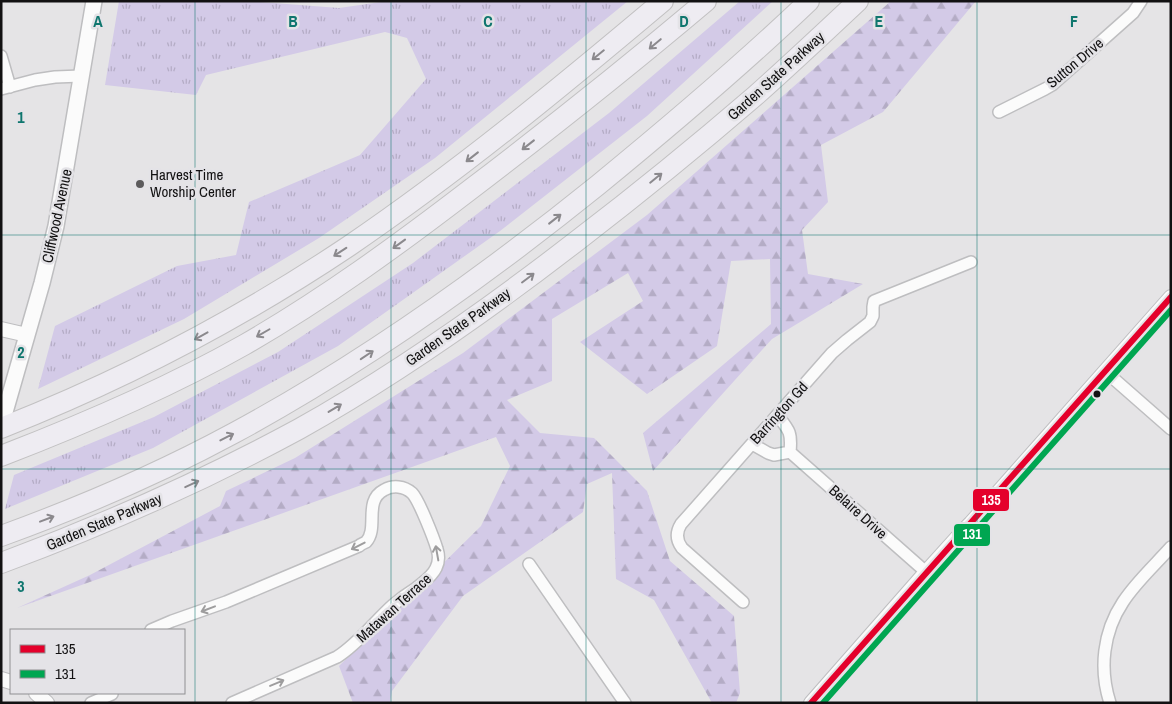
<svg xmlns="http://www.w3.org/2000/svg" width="1172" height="704" font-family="'Archivo Narrow',sans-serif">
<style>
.grass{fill:url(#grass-tufts)}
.forest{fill:url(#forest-firs)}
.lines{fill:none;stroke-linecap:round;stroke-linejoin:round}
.minor-casing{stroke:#bebec0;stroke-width:14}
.tertiary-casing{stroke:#bebec0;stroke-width:16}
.secondary-casing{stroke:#bebec0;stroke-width:18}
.motorway-casing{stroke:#c2c1c2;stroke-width:22}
.minor{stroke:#fbfbfb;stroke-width:11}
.tertiary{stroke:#fbfbfb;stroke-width:14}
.secondary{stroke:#fbfbfb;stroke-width:15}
.motorway{stroke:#eeecf2;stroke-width:20}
.bus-1-casing{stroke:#e4e3e7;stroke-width:10}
.bus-2-casing{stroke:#e4e3e7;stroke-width:10}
.bus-1{stroke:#e4002b;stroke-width:6}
.bus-2{stroke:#00a651;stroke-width:6}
.oneway{stroke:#8b898d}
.oneway2{stroke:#9e9d9e}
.grid{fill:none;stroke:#0f766e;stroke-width:1;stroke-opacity:0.55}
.poi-dot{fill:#5c5b5c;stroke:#e4e3e7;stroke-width:2}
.bus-dot{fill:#121112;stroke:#e4e3e7;stroke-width:2}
.labels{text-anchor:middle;stroke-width:5;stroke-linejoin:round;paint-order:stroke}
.street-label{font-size:15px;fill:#121112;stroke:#e4e3e7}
.poi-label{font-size:15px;fill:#121112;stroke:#e4e3e7;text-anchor:start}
.grid-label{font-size:16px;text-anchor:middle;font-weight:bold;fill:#0f766e;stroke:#e4e3e7;stroke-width:5;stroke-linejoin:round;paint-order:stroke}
.line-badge{stroke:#e4e3e7;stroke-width:2}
.badge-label{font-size:14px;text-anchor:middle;font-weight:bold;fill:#fff}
</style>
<defs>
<pattern id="grass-tufts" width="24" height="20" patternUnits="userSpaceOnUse" patternTransform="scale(1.25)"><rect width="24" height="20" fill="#d3cae7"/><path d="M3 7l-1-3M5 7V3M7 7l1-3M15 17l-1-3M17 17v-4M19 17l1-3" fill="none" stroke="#b4acc5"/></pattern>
<pattern id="forest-firs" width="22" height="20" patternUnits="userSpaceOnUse" patternTransform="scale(1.25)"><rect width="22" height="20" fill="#d3cae7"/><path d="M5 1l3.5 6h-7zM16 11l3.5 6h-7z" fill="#b4acc5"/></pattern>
</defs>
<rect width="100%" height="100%" fill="#e5e4e6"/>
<!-- grass -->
<path class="grass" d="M119 1H248L339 8 388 1H628L435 158 319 238 184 319 38 389 55 326 177 266 236 255 249 202 360 155 426 79 407 38 385 32 206 75 196 95 105 85Z
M740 1H773L647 116 500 231 338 346 153 448 5 509 14 475 154 417 278 352 413 263 609 113Z"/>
<!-- forest -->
<path class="forest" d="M891 1H976L883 112 821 145 828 202 802 230 808 274 863 284 772 339 653 471 643 433 771 324 770 259 731 261 717 346 647 394 580 342 643 301 628 273 552 319V381L507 400 540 433 594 438 647 491 670 561 734 616 740 693 736 703H712L654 600 616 579 612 473 587 484 583 512 463 596 392 691 390 703H353L339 666 481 526 510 466 496 437 17 608 90 575 220 506 226 491 295 458 463 353 647 215Z"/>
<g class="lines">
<!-- minor casing -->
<g class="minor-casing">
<path id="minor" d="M1 56 10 87
M1 89 35 80 55 77 81 76
M999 112 1045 89 1052 85 1133 13 1141 1
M1106 372 1171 429
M752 444 768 453 774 455 790 452C792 432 789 430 777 415
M790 452 926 572
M529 564 625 703
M743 602 682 548C676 540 676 532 681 524L832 353 847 340 870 322 873 316V307L874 301 971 262
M151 630 172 621 226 602 359 546C361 544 364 543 366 542 379 528 363 501 384 490 393 485 404 486 412 493 419 500 434 539 437 549 439 555 439 562 436 568 432 577 422 583 415 589 407 594 400 599 393 605 374 622 359 643 337 657L232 703
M91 703 112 694
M1110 703C1099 669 1103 632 1123 602 1136 582 1155 565 1171 547"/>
</g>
<!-- tertiary casing -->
<g class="tertiary-casing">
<path id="tertiary" d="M1 329 27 335
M1 679 11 682
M36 693 47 703
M811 703 926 572 963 531 971 523 1171 297"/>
</g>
<!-- secondary casing -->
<g class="secondary-casing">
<path id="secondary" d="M1 426 42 283 56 226 94 1"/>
</g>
<!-- motorway casing -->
<g class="motorway-casing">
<path id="motorway" d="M1 428C123 380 240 319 349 246 459 171 561 87 663 1
M1 456C84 424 166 389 244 345 324 299 398 245 471 189 551 128 629 66 706 1
M1 536C81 507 160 473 234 433 364 363 484 277 598 185 670 126 741 66 809 1
M1 563C104 525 203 481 299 429 397 374 489 309 578 240 638 194 697 146 755 96 790 65 824 33 858 1"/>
</g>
<!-- minor -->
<use href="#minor" class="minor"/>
<!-- tertiary -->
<use href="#tertiary" class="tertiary"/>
<!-- secondary -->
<use href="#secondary" class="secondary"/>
<!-- motorway -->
<use href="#motorway" class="motorway"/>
<!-- bus-1 casing -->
<g class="bus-1-casing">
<path id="bus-1" d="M811 703 1171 297"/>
</g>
<!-- bus-2 casing -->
<g class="bus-2-casing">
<path id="bus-2" d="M823 703 1171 310"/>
</g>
<!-- bus-1 -->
<use href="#bus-1" class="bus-1"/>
<!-- bus-2 -->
<use href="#bus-2" class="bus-2"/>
</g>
<!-- one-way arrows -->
<defs><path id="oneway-shaft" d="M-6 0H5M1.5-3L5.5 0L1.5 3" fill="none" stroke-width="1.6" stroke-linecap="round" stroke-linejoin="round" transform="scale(1.25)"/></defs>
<g class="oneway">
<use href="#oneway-shaft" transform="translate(655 44) rotate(140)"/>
<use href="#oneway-shaft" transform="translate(598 55) rotate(141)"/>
<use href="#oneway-shaft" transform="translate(528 145) rotate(142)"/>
<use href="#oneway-shaft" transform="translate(472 157) rotate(142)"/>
<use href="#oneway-shaft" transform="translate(656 178) rotate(-39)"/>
<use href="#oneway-shaft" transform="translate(555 219) rotate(-38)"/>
<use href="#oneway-shaft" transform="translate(399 244) rotate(144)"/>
<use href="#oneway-shaft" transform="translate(340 252) rotate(147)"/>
<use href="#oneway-shaft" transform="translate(528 278) rotate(-37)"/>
<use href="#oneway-shaft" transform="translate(263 333) rotate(150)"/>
<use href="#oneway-shaft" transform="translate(201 336) rotate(151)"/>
<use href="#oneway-shaft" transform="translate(367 355) rotate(-34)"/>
<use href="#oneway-shaft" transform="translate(335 408) rotate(-31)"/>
<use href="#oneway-shaft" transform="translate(227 437) rotate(-27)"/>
<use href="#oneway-shaft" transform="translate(192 484) rotate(-25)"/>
<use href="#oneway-shaft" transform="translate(47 519) rotate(-21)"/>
</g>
<g class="oneway2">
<use href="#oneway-shaft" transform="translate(358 546) rotate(153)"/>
<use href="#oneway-shaft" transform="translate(437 553) rotate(-100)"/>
<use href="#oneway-shaft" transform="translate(208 609) rotate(159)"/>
<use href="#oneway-shaft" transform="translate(277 683) rotate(-23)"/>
</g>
<!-- grid -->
<path class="grid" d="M195 1V703M391 1V703M586 1V703M781 1V703M977 1V703M1 235H1171M1 469H1171"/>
<!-- markers -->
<circle class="poi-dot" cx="140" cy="184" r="5"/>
<circle class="bus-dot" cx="1097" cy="394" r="4.5"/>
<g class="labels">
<!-- street labels -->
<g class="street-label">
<text transform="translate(1075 63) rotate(-40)" y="5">Sutton Drive</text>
<text transform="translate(776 76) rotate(-42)" y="5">Garden State Parkway</text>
<text transform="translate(57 216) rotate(-78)" y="5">Cliffwood Avenue</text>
<text transform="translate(458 327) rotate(-35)" y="5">Garden State Parkway</text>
<text transform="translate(779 413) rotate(-48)" y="5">Barrington Gd</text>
<text transform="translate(858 512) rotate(42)" y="5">Belaire Drive</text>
<text transform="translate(104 522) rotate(-23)" y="5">Garden State Parkway</text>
<text transform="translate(394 608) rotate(-42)" y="5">Matawan Terrace</text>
</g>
<!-- poi labels -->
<g class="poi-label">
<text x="150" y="180">Harvest Time<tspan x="150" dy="17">Worship Center</tspan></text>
</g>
</g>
<g class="grid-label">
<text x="98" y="27">A</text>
<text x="293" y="27">B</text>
<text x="488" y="27">C</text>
<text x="684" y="27">D</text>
<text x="879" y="27">E</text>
<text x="1074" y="27">F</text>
<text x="21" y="123">1</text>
<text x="21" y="358">2</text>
<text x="21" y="592">3</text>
</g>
<g class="line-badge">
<rect x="972" y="488" width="38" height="24" rx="5" fill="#e4002b"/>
<rect x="953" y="523" width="38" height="24" rx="5" fill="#00a651"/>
</g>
<g class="badge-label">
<text x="991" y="505">135</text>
<text x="972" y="539">131</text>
</g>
<!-- border -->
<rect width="1172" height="704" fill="none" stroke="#121112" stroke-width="5"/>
<!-- legend -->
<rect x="10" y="629" width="175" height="65" fill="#e4e3e7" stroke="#908f92"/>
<rect x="20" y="645" width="25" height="8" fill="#e4002b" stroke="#908f92"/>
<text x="55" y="654" font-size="15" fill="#121112">135</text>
<rect x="20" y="670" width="25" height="8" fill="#00a651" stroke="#908f92"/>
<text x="55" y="679" font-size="15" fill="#121112">131</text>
</svg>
